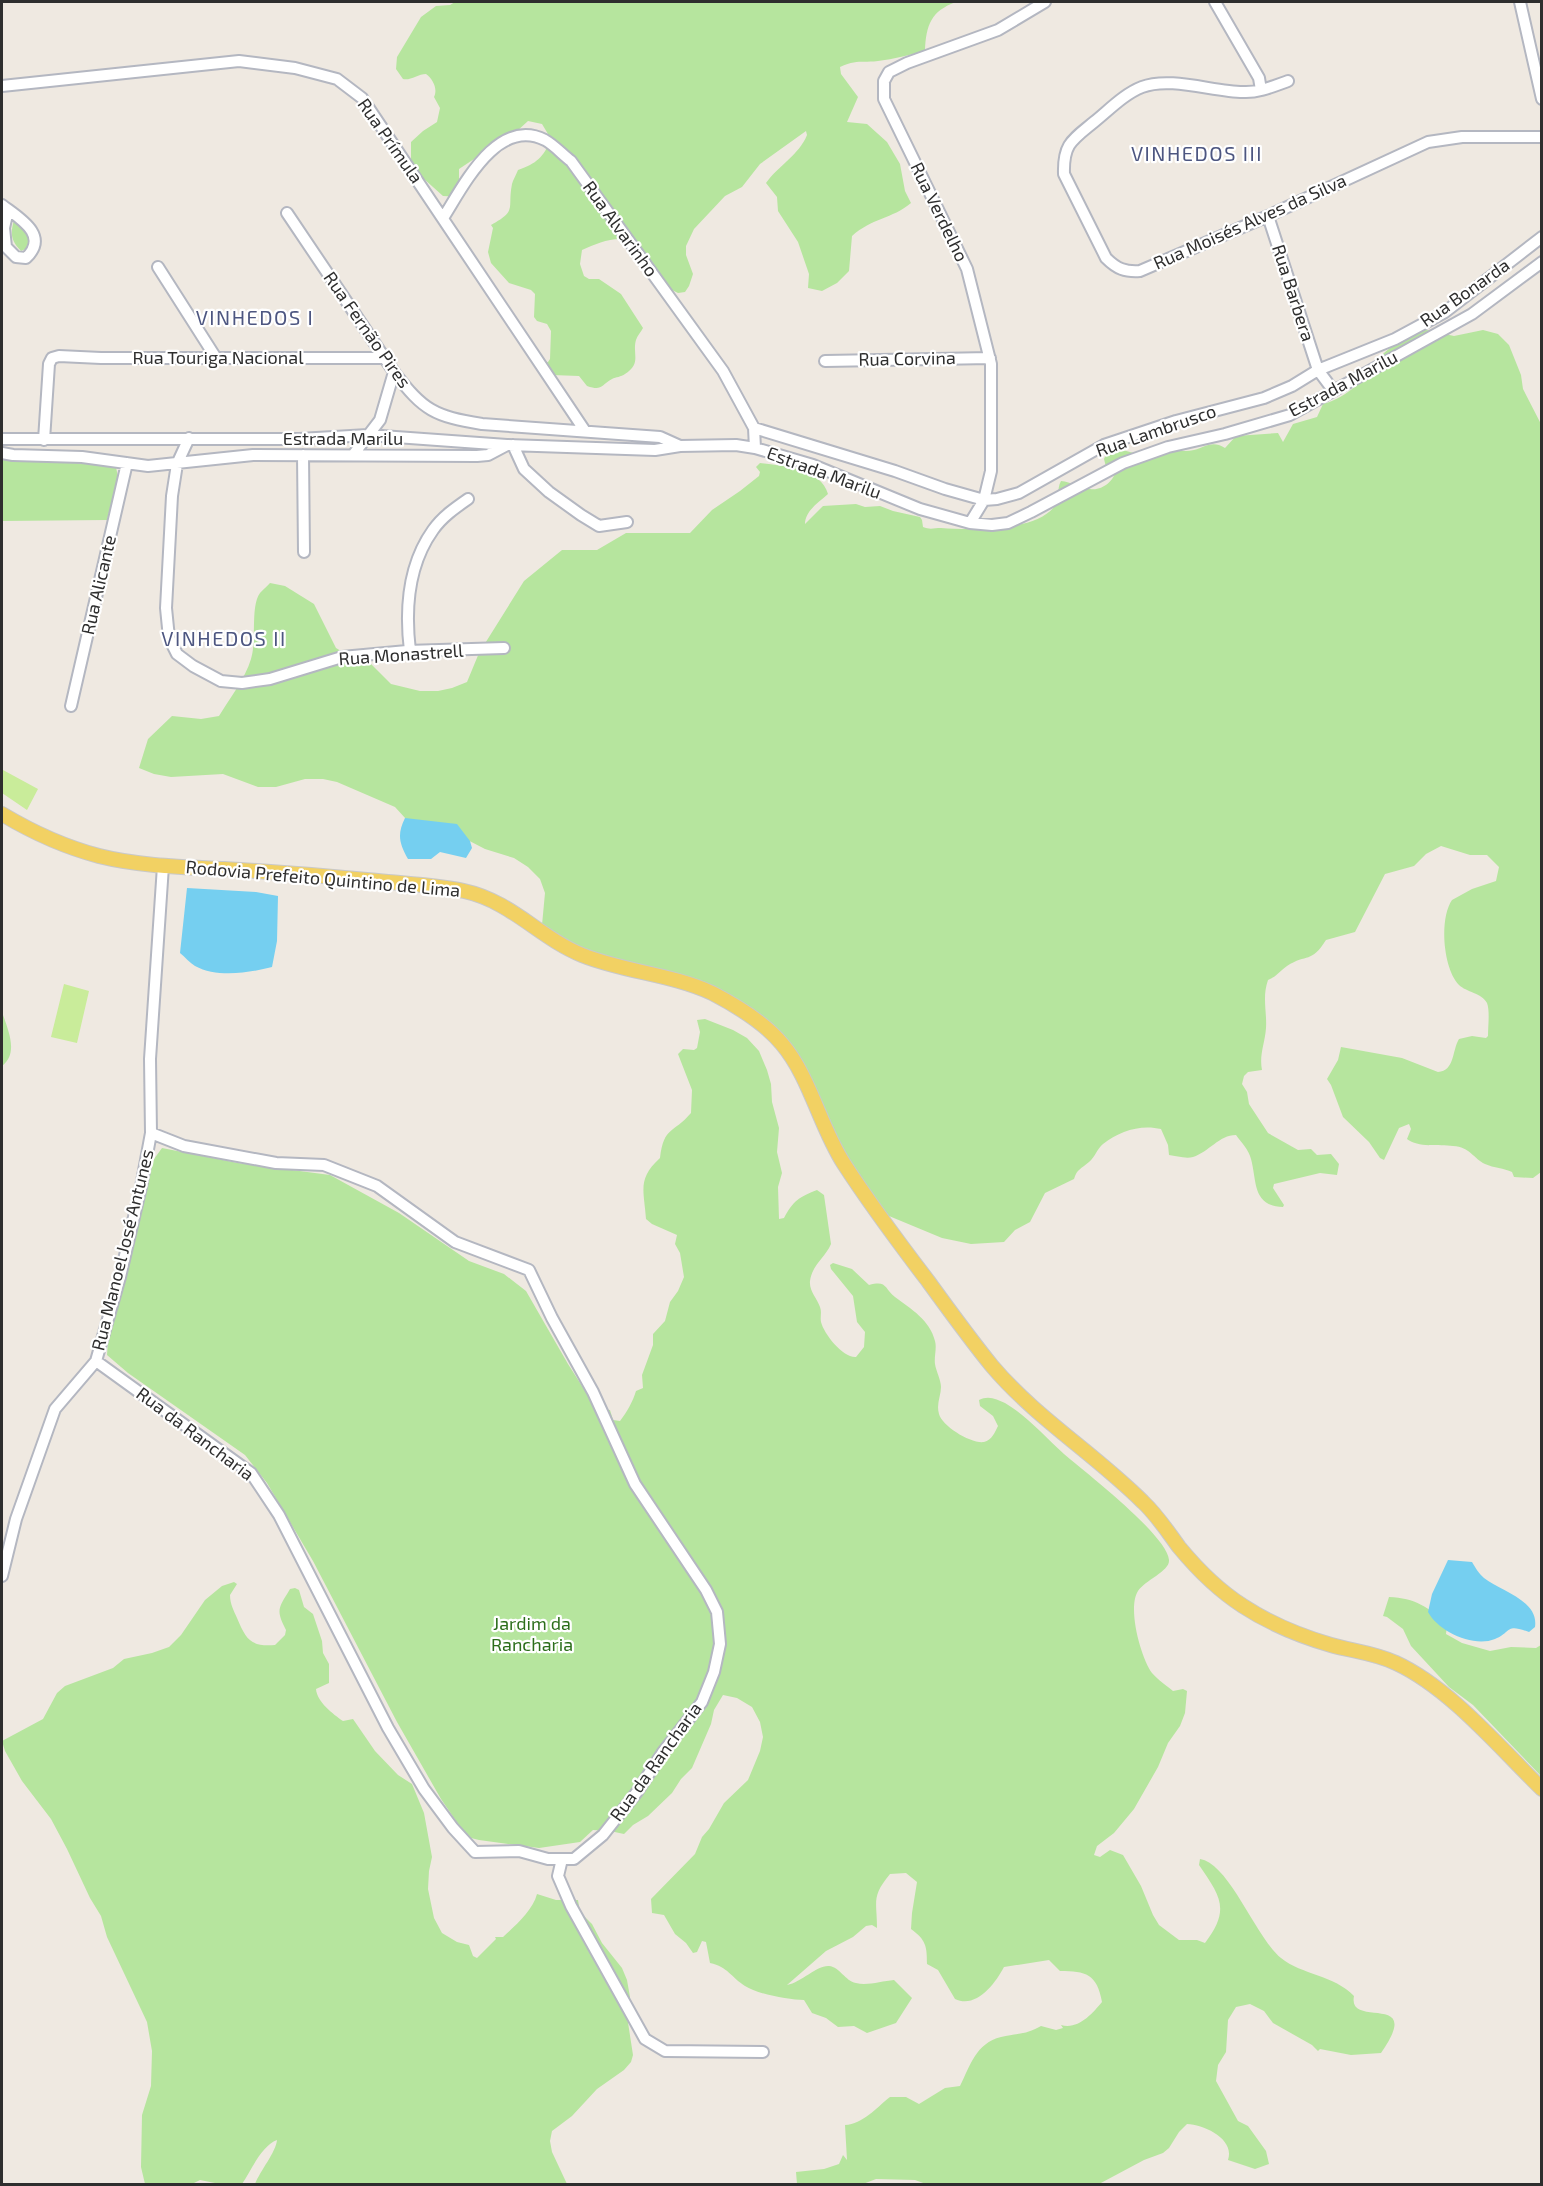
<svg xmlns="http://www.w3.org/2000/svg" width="1543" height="2186" font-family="'Exo 2',sans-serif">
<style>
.green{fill:#b6e59e}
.pitch{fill:#c9ec9a}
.water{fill:#75cff0}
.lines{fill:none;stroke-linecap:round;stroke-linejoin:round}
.minor-casing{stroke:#b4b7c1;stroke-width:14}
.major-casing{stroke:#c9c9c9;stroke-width:16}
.minor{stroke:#fff;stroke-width:10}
.major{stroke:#f2d163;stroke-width:14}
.labels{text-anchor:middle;stroke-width:4.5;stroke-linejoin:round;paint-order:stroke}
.street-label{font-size:18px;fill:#2e2e2e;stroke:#fff}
.park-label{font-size:18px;fill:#2c6e1b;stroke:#fff}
.neighbourhood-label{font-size:20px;letter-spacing:1.5px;fill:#4d5680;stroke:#fff}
</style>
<rect width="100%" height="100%" fill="#efe9e1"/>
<!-- green -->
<path class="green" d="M455 2H956C931 11 926 25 925 51 909 55 894 59 878 61 861 63 857 59 840 67L841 74 858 97 847 122 867 124 887 142 900 164 905 191 911 203C892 219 872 218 852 236L849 271 837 283 822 291 808 288 809 274 798 242 778 211 777 197 766 183C779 165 799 155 807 135L806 131 760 164 742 187 725 196 694 229 686 246V255L693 274 689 286 685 292 678 293 670 289 623 239C609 238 595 244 582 250L580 264 584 276 589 279H599L621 294 643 328C641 332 637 336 636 340 632 354 642 363 625 374 621 377 616 377 612 379 600 386 602 391 587 386L579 376 552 375 542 364 548 362 550 359 551 331 547 324 537 321 534 317 535 294 531 290 509 283 491 263 488 252 493 228 491 225C518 210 507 209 512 184 513 180 516 175 518 170 537 163 543 158 551 139L542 124 528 121 516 132 486 147 474 159 459 169V178L465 190 461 197 443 196 414 170 411 160V142L423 131 437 122 440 108 434 97C438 89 433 79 426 74 418 74 410 81 403 79L396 69 397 57 421 17 436 6 450 5Z
M14 220C26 227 30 234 30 247L21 251C11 241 10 234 14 220Z
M1427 330 1454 336 1483 330 1498 334 1509 345 1521 375 1523 389 1542 426 1541 1172 1533 1178 1514 1177 1512 1172C1504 1168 1494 1168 1485 1164 1474 1159 1470 1147 1453 1146 1439 1144 1418 1148 1407 1139L1411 1129 1409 1124 1399 1128 1384 1160 1380 1158 1369 1142 1343 1117 1331 1085 1327 1079 1338 1060 1341 1047 1402 1058 1438 1072C1455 1071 1452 1050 1459 1039L1472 1036 1486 1038 1488 1036C1488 1026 1490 1011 1487 1003 1482 993 1466 992 1459 985 1443 968 1439 919 1452 900L1472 889 1496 881 1499 867 1487 855H1470L1441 846 1426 854 1414 866 1385 874 1355 932 1326 940C1311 964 1307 953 1287 966 1280 971 1276 977 1268 980 1262 997 1267 1011 1266 1028 1265 1043 1259 1055 1262 1070L1248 1072 1244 1076 1242 1084 1247 1092 1249 1104 1268 1133 1298 1150 1311 1149 1317 1155 1331 1154 1339 1164 1337 1175 1320 1173 1274 1184 1273 1188 1284 1205 1283 1207C1252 1206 1257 1181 1251 1159 1249 1150 1241 1142 1236 1135 1219 1135 1209 1152 1193 1157 1186 1159 1176 1156 1169 1155L1168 1145 1161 1129C1141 1124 1119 1131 1103 1144 1097 1149 1095 1157 1089 1162 1081 1169 1077 1169 1074 1179L1045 1193 1030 1222 1015 1230 1004 1242 971 1244 942 1238 889 1216 841 1157 776 1034 703 993 586 953 542 925 545 893 540 879 528 867 514 858 485 849 456 834 406 819 395 807 337 782 323 779H305L276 787H258L223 774 171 777 154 774 139 768 148 739 172 716 201 719 219 716C230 698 245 679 251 659 257 641 250 607 260 593 263 590 267 586 270 583L285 586 314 604 336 648 351 657 368 661 391 684 420 691H438L452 688 467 682 479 653 524 581 562 550H597L626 533H690L712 510 740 491 759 476 760 472 756 467 760 463C782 466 821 468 828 494 819 502 805 511 805 524L823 506 856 504 865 507 880 506 893 511 920 517 922 520 923 527C930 530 934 528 941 528 970 530 1034 532 1054 507 1061 498 1056 490 1061 481 1071 482 1080 488 1090 489 1102 491 1114 481 1116 470L1106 467 1104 459C1112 440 1132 455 1146 456 1154 457 1162 452 1170 451 1178 450 1186 452 1194 450 1206 447 1212 440 1225 448L1236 436 1278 433 1283 442 1293 424 1317 417 1323 404C1339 400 1353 389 1365 378V369C1383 355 1404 332 1427 330Z
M5 459 67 462 116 467 118 477 107 520 2 521V461Z
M2 1012C8 1030 19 1053 2 1066Z
M705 1019 733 1030 747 1038 759 1051 767 1070 771 1084 772 1102 779 1128 777 1152 782 1173 778 1187 779 1219 784 1218C793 1201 799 1197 817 1190L824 1195 831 1244C825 1258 812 1265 810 1281 809 1291 817 1298 820 1307 822 1312 820 1317 821 1322 824 1334 843 1358 856 1357L864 1347 865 1332 857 1322 853 1296 831 1269 830 1265 833 1263 852 1269 869 1285C887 1280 884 1288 895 1297 911 1309 930 1320 935 1341 937 1348 934 1357 935 1364 936 1371 941 1380 941 1387 941 1396 936 1404 939 1414 942 1426 971 1444 984 1442 992 1440 995 1432 998 1426L993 1416 980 1406 979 1400C988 1395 997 1399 1005 1403 1027 1416 1045 1437 1064 1454 1085 1472 1167 1535 1169 1560 1170 1571 1145 1580 1138 1591 1127 1608 1141 1658 1152 1673 1158 1680 1167 1686 1173 1691L1183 1689 1187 1691 1185 1713 1180 1726 1168 1743 1158 1767 1134 1809 1114 1833 1097 1846 1094 1855 1100 1857 1110 1850 1123 1855 1141 1886 1153 1915 1159 1925 1179 1940H1197L1205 1943C1231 1909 1220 1896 1199 1865L1200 1859C1229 1863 1256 1938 1281 1958 1302 1975 1334 1975 1354 1996 1347 2030 1425 1990 1381 2053L1351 2055 1320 2049 1318 2051 1312 2045 1273 2023 1264 2011 1250 2004 1236 2007 1228 2020 1226 2052 1218 2065 1216 2081 1238 2121 1248 2126 1266 2151 1269 2164 1255 2169 1228 2160C1235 2139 1205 2125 1187 2124L1179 2132 1169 2148 1163 2153 1144 2160 1099 2184H926L915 2180 876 2179 863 2184H797L796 2172 824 2169 839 2164 843 2155 847 2160 845 2125C863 2124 876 2108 890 2097H906L919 2104 945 2088 960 2086C970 2066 976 2043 1001 2037 1017 2033 1026 2035 1041 2026L1056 2030 1063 2028 1061 2025C1078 2030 1092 2014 1102 2002 1097 1974 1086 1971 1060 1971L1049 1960 1004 1967C995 1984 976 2009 955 1999L938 1970 927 1964C927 1946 926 1940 911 1929L912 1913 917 1882 906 1873 890 1874C871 1897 877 1901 877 1928L872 1925 866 1926 853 1937 826 1951 787 1985C802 1982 817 1965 829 1966 840 1967 845 1981 856 1983 867 1986 882 1981 894 1980L912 1998 896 2023 867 2033 854 2026 838 2027 826 2018 812 2013 804 2000C789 2000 757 1994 745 1986 731 1977 728 1967 710 1963L706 1942 702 1941 697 1952 693 1953 686 1943 675 1934 664 1915 652 1913 651 1899 695 1854 702 1837 709 1829 724 1803 748 1780 760 1751 763 1737 760 1722 752 1707 737 1698 723 1695 714 1710 711 1724 692 1768 681 1779 672 1793 648 1816 633 1825 624 1834 610 1831 593 1830 580 1842 539 1848 479 1840 467 1837 441 1799 397 1722 313 1561 267 1483 245 1455 128 1373 107 1355 108 1341 154 1159 162 1148 238 1163 330 1175 399 1213 469 1261 504 1274 526 1291 568 1364 596 1408 610 1410 613 1420 620 1421C627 1412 633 1401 636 1391L643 1388 642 1375 653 1345V1334L665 1321 670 1302 678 1291 684 1277 680 1253 675 1244 677 1235 652 1224 646 1219C644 1190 637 1179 660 1158 664 1126 673 1134 691 1113L692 1090 678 1054 683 1049 694 1050 697 1048 700 1032 697 1020Z
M234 1582 237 1584 230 1595C230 1604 234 1611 237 1618 246 1639 250 1647 275 1645L285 1635 286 1630C275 1609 279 1608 290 1589L295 1588 299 1590 304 1607 313 1614 322 1641 323 1653 329 1664V1683L316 1689C317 1702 333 1714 343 1721L353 1719 375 1751 398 1775 412 1784 424 1813 432 1857 429 1871 428 1889 434 1918 442 1933 457 1942 469 1945 473 1956 477 1958 496 1939 495 1937H503C516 1925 533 1910 537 1894L556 1900H578L580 1912 592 1924 602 1943 622 1968 627 1980 630 1997 627 2016 633 2055 631 2062 624 2070 597 2089 572 2116 552 2131 550 2141 552 2152 567 2184H255C260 2171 276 2152 277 2140 261 2146 251 2171 242 2184H220L200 2180 192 2184H145L141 2167 142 2115 151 2086 152 2051 147 2022 107 1937 101 1916 90 1898 67 1849 51 1819 22 1781 5 1751 2 1741 43 1719 57 1693 65 1686 113 1668 124 1659 152 1653 169 1647 181 1635 205 1600 222 1586Z
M1389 1597C1415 1598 1429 1607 1447 1625L1446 1634 1462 1643 1490 1651 1511 1647 1536 1648 1541 1645V1776L1473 1705 1449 1687 1411 1646 1403 1629 1387 1617 1383 1616Z"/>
<!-- pitch -->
<path class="pitch" d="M3 770 38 789 27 810 2 793Z
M64 984 89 991 77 1043 51 1037Z"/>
<!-- water -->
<path class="water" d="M405 818 457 824 470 841 472 848 466 858 440 852 431 859H408C399 843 397 834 405 818Z
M187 888 256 892 278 896 277 941 272 967C249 973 217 978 195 966 190 963 185 957 180 953Z
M1448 1560 1472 1562C1475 1567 1479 1574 1484 1578 1500 1591 1539 1600 1535 1627L1529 1632C1505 1623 1512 1632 1495 1639 1473 1648 1438 1631 1428 1612L1432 1594Z"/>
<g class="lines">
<!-- minor casing -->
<g class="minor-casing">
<path id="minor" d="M1215 2 1259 78 1261 90
M1520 2 1542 99
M1288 81C1274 86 1258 93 1243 92 1214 92 1170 76 1142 87 1124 94 1109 110 1094 122 1072 140 1063 144 1064 174L1106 258C1117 269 1125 272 1140 271L1268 216 1428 142 1462 137H1542
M2 86 239 61 295 68 337 79 362 98 585 431
M2 205C19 218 50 235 26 258L16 257 6 247 4 228 8 210
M287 213 394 372C424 411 434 416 482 424L660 437 680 446
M1268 216 1318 370 1333 390
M443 218C463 187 497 116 545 140 554 145 562 154 571 161L723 371 754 428 755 448
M158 267 216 358
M825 361 990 358
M754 428 895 471 945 489 984 500 997 499 1019 493 1104 445 1176 421 1264 398 1292 386 1318 370 1395 339 1445 312 1542 237
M189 438 177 464 172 496 166 608 169 638 177 654 193 666 221 681 242 683 270 679 342 657 407 651 504 648
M2 439H299L368 435 507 445 655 450 680 446 736 445 755 448 813 465 920 509 970 523 992 525 1008 523 1031 512 1123 463 1168 447 1225 434 1290 415 1472 314 1542 262
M44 440 49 364 52 358 59 356 101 358H385
M513 445 524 469 549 492 581 515 599 526 627 522
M2 453 13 455 82 457 148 466 253 455 477 456 488 455 507 445
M303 455 304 552
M353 455 380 420 394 372
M970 523 984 500 991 471V364L967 269 884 99V81L889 72 907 63 998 30 1045 2
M410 651C405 610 408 565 433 530 442 517 455 508 468 499
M71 706 127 463
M96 1361 251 1473 279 1515 388 1728 424 1789 453 1828 475 1852 519 1851 548 1859H574L603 1835 637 1792 663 1752 702 1702 714 1672 720 1644 717 1612 706 1590 635 1484 593 1392 552 1318 529 1270 455 1242 377 1186 324 1165 276 1163 184 1146 151 1133
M2 1576 16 1519 55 1409 96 1361 120 1277 141 1187 151 1133 150 1059 163 866
M562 1859 558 1876 571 1906 645 2039 665 2051 763 2052"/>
</g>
<!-- major casing -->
<g class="major-casing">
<path id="major" d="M2 814C32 832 65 847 99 856 139 866 182 867 224 869 275 872 327 876 378 881 407 884 436 885 464 891 511 901 540 938 582 955 624 972 671 974 712 993 737 1006 764 1022 782 1044 810 1077 820 1127 844 1164 870 1204 899 1243 928 1281 949 1310 970 1339 992 1366 1036 1418 1095 1454 1143 1502 1157 1515 1168 1532 1179 1547 1198 1570 1218 1590 1243 1606 1269 1623 1300 1636 1331 1645 1352 1651 1375 1653 1396 1663 1450 1688 1499 1747 1542 1789"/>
</g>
<!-- minor -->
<use href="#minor" class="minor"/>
<!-- major -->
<use href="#major" class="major"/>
</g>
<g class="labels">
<!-- street labels -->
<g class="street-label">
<text transform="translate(390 141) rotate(55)" y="6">Rua Prímula</text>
<text transform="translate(939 212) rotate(64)" y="6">Rua Verdelho</text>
<text transform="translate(1250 222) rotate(-24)" y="6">Rua Moisés Alves da Silva</text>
<text transform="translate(620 229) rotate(54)" y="6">Rua Alvarinho</text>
<text transform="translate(1293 293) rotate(72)" y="6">Rua Barbera</text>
<text transform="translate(1465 293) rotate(-35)" y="6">Rua Bonarda</text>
<text transform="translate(367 330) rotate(55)" y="6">Rua Fernão Pires</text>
<text x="218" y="364">Rua Touriga Nacional</text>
<text transform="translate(907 359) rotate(-1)" y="6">Rua Corvina</text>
<text transform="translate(1343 384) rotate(-28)" y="6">Estrada Marilu</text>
<text transform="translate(1156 431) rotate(-19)" y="6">Rua Lambrusco</text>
<text x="343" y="445">Estrada Marilu</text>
<text transform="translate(824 473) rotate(20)" y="6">Estrada Marilu</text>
<text transform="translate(99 585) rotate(-77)" y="6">Rua Alicante</text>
<text transform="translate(401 655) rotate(-4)" y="6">Rua Monastrell</text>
<text transform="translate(323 879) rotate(5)" y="6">Rodovia Prefeito Quintino de Lima</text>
<text transform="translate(123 1250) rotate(-76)" y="6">Rua Manoel José Antunes</text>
<text transform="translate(195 1434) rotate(37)" y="6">Rua da Rancharia</text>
<text transform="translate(656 1762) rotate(-54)" y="6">Rua da Rancharia</text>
</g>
<!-- park labels -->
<g class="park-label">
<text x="532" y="1630">Jardim da<tspan x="532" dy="21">Rancharia</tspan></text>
</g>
<!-- neighbourhood labels -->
<g class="neighbourhood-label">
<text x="1197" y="161">VINHEDOS III</text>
<text x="255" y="325">VINHEDOS I</text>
<text x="224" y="646">VINHEDOS II</text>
</g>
</g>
<!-- border -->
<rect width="1543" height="2186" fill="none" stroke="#2e2e2e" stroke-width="6"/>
</svg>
